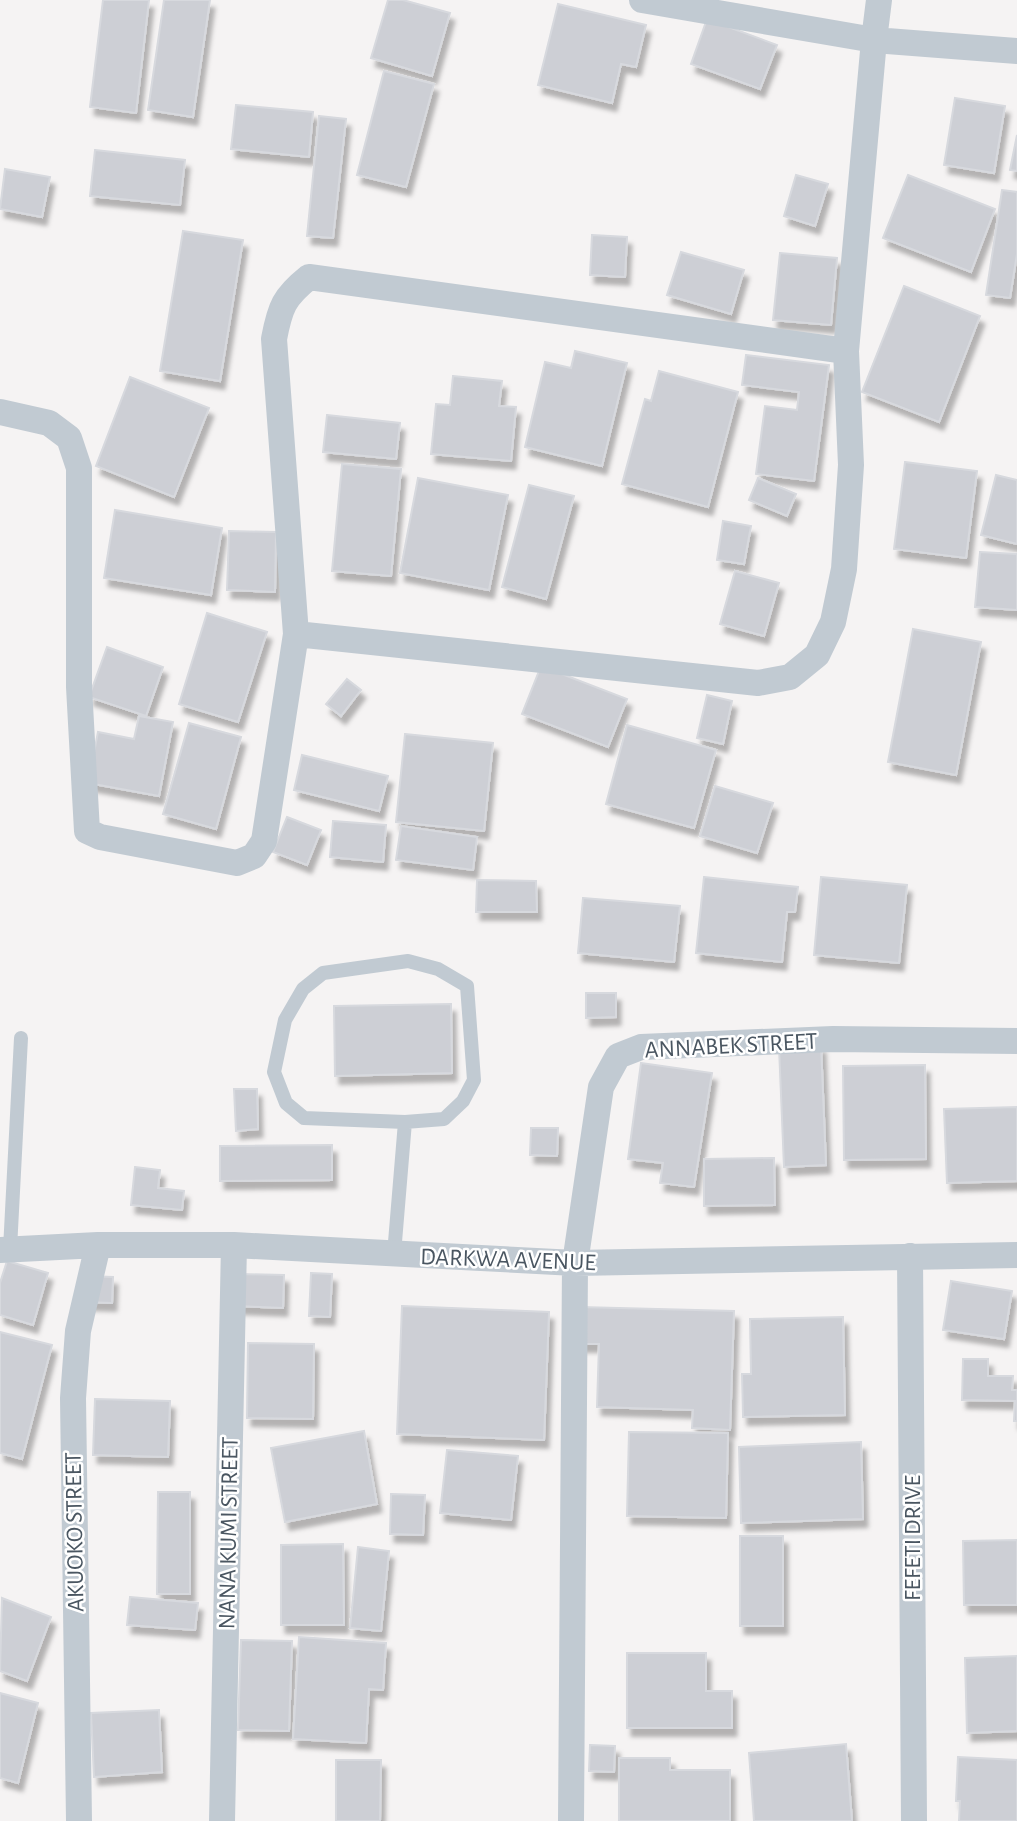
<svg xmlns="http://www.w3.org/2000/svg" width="1017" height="1821" font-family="'Alegreya Sans',sans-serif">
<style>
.building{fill:#cdcfd5;stroke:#d7d9de;stroke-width:2;filter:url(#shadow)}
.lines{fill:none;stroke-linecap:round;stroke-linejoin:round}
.service{stroke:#c1cad2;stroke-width:14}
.minor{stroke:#c1cad2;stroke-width:26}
.labels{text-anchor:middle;stroke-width:5;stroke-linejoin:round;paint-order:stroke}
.street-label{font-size:24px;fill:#4a5661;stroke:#fff}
</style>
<defs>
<filter id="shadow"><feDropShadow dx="4.5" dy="8" stdDeviation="2" flood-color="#0004"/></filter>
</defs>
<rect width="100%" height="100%" fill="#f5f3f3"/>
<!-- building -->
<path class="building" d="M103 0H149L136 113 90 107Z
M164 0H210L193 117 148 110Z
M388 0H403L450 13 432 76 371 58Z
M558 4 646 25 636 67 621 64 612 103 538 85Z
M707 19 777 45 760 89 691 64Z
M384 71 434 84 406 187 357 175Z
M955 98 1005 106 994 173 944 165Z
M236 105 313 112 309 157 231 149Z
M319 116 346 119 333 238 307 236Z
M1017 135V171L1010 170Z
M95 150 185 160 180 205 90 196Z
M5 169 50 177 42 217 0 209Z
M796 175 828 184 815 226 784 216Z
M908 175 995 209 971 272 883 238Z
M1002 190 1017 192V254L1010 298 986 295Z
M183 231 243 240 220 381 160 371Z
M592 235 627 237 625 277 590 275Z
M681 252 744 270 731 314 667 295Z
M780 253 837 258 831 325 773 320Z
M904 286 980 316 939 422 862 392Z
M575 351 627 363 602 466 525 447 545 362 571 368Z
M746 355 829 365 814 481 756 474 765 406 797 410 799 392 742 385Z
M659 371 738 392 708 507 622 484 645 399 651 401Z
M453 376 502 381 499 406 516 407 511 461 431 454 436 404 450 405Z
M130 377 209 408 174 497 96 466Z
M327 415 400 423 396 459 323 452Z
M905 462 977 471 966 558 894 549Z
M342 464 401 469 391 576 332 571Z
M996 475 1017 480V544L981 535Z
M418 478 508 495 489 590 400 573Z
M758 478 796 494 787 516 749 500Z
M529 485 574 496 546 599 502 587Z
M115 510 222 528 211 595 104 578Z
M723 521 751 526 744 564 717 560Z
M229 531 276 532 275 592 227 590Z
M980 552 1017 554V610L975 607Z
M735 571 779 583 764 636 720 624Z
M207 613 267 632 238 722 179 704Z
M913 629 981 642 956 775 888 762Z
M107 647 163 667 146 716 89 697Z
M541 666 627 699 608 747 522 714Z
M347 679 361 690 341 716 326 704Z
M707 695 732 701 723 744 697 738Z
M139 716 173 722 159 796 88 783 98 732 134 739Z
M189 723 241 737 216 829 163 814Z
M627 725 716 750 694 828 606 804Z
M405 734 493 743 484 831 396 822Z
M302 755 388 776 379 811 294 790Z
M715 786 773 803 757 853 700 836Z
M287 817 321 830 307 865 273 852Z
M333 821 386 825 383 862 330 857Z
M401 826 477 837 473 870 396 860Z
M704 877 798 887 795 912H787L782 962 696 953Z
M821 877 907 885 899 963 814 955Z
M477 880 536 881 537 912H476Z
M583 898 680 906 674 962 578 953Z
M586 993H616V1017L586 1018Z
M451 1004 452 1073 335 1076 334 1006Z
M821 1045 826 1165 784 1167 779 1047Z
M641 1063 712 1073 694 1187 660 1183 663 1163 628 1159Z
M925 1065 926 1159 844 1160 843 1066Z
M234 1089H257L258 1129 236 1131Z
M1017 1107V1181L947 1183 944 1109Z
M531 1128H558L557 1156 530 1155Z
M332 1145V1180L220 1181V1146Z
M774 1158 775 1205 704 1206V1159Z
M135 1167 160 1170 158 1188 184 1191 182 1210 131 1205Z
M7 1261 48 1273 33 1325 0 1315V1283Z
M311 1273 332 1274 330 1317 309 1316Z
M238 1274 284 1275 283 1308 237 1306Z
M85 1276 113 1277 112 1303 84 1302Z
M951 1281 1012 1291 1004 1339 943 1330Z
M402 1306 549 1312 544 1440 397 1434Z
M580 1307 734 1311 730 1430 692 1428 693 1410 597 1407 599 1344H578Z
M843 1317 845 1415 743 1417 742 1374H751L750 1319Z
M0 1332 52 1345 22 1459 0 1453Z
M248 1343 314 1344 313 1419 247 1418Z
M963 1359H988V1376H1013L1012 1390H1017V1421H1014L1015 1401 962 1400Z
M95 1399 170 1401 168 1457 93 1455Z
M364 1431 377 1504 285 1522 271 1448Z
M629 1432 728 1433 726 1518 627 1516Z
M861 1442 863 1519 741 1523 739 1447Z
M447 1450 518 1456 511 1520 440 1513Z
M158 1492H190V1594H157Z
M391 1494 425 1495 423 1535 390 1534Z
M740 1536H783V1626H740Z
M1017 1540V1605H964L963 1541Z
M343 1544 344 1625H281V1545Z
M358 1547 389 1551 381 1631 350 1628Z
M130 1597 198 1603 195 1630 127 1625Z
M2 1598 51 1617 27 1681 0 1671Z
M299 1637 386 1643 383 1690 369 1689 366 1743 293 1739Z
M241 1640 292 1641 289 1731 238 1730Z
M627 1653H706V1691H732V1728H627Z
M1017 1656V1731L967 1733 965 1658Z
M0 1693 38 1703 18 1783 0 1778Z
M159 1710 162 1772 94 1777 91 1713Z
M846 1744 852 1821H754L749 1753Z
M590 1745 615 1746 614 1772 589 1771Z
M958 1757 1017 1760V1821H959L960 1801H956Z
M619 1758H670V1770H730V1821H619Z
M336 1760H381L380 1821H336Z"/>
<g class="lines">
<!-- service -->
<path class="service" d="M408 961 438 969 467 986 474 1080 463 1101 444 1119 405 1122 304 1118 286 1103 274 1072 285 1020 303 989 323 973Z
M10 1249 21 1038
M394 1254 405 1122"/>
<!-- minor -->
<path class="minor" d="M642 0 874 40 879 0
M846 351 309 277C284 297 280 307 274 339L296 634 758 683 790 677 817 655 833 622 844 569 851 465 846 351 874 40 1017 51
M0 412 49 423 69 438 79 468V687L87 831 100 837 237 863 254 856 264 841 296 634
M0 1250 98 1245H234L575 1263 1017 1255
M910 1256 914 1821
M79 1821 73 1398 78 1331 98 1245
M222 1821 234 1245
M571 1821 575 1263 601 1087 618 1056 641 1047 833 1039 1017 1041"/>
</g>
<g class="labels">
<!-- street labels -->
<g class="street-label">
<text transform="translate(731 1045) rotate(-3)" y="8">ANNABEK STREET</text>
<text transform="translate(508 1259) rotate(2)" y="8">DARKWA AVENUE</text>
<text transform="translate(74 1532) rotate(-91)" y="8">AKUOKO STREET</text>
<text transform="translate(228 1533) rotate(-89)" y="8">NANA KUMI STREET</text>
<text transform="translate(912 1538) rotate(-90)" y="8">FEFETI DRIVE</text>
</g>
</g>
</svg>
